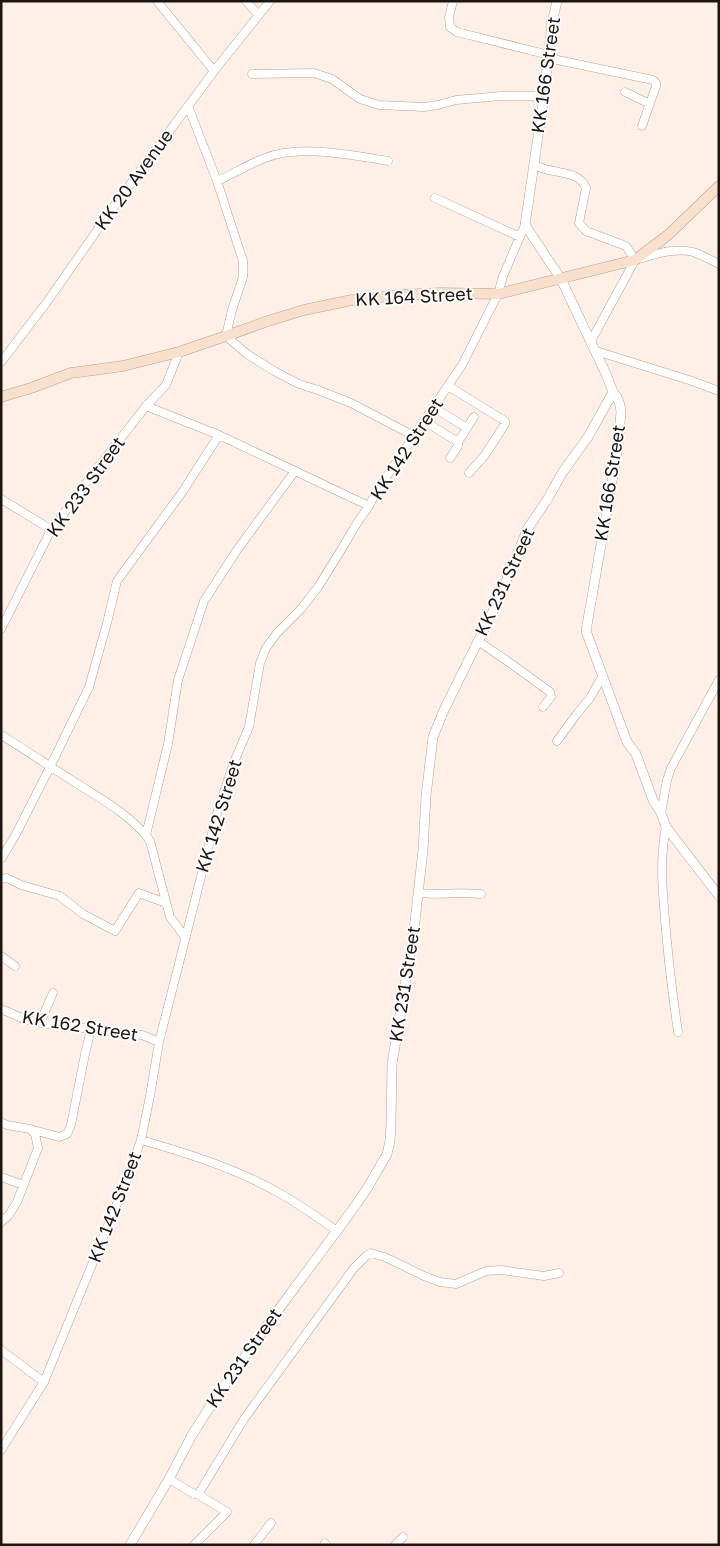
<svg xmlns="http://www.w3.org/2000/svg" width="720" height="1546" font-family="'Golos Text',sans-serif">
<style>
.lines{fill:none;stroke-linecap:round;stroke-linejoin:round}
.minor-casing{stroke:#b6a193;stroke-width:9}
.tertiary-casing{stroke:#b6a193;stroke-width:10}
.secondary-casing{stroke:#b6a193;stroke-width:11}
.minor{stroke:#fff;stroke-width:8}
.tertiary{stroke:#fff;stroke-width:9}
.secondary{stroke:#f8e0cd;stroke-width:10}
.labels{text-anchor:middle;stroke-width:4;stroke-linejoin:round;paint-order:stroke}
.street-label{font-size:18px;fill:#1c1510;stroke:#fff}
</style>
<rect width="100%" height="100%" fill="#fef0e7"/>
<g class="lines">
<!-- minor casing -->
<g class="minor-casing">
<path id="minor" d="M157 1 214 71
M246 1 259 15
M453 1 449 17 450 27 457 32 549 55
M548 58 653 80 656 83V86L642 126
M252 74 314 73 332 79 360 99 379 105 424 107 438 105 456 100 501 96H544
M625 92 650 104
M188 106 217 181 243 261V277L232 310 226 336 247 354 274 371 299 384 318 390 351 403 414 436
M534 165C541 168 547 170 554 171 567 174 580 174 586 188L579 223 586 231 626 246 635 260
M217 181C233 174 249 164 265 158 299 144 353 155 388 161
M435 198 520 237
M591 341 635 260C654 255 674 247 693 252 702 255 711 260 719 264
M596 351 689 380 719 391
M1 362 47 302 112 209 214 71 270 1
M448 386 505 421V424L485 455 469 473
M146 406 219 435 369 506
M433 407 467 428
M424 421 458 442V446L450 458
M458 442 474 417
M1 499 52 530
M1 629 49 534 83 487 146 406 166 385 179 352
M478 641 513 665 550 692 551 697 543 707
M1 735C26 750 49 766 73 781 98 797 133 816 150 841L170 917 185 937
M557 741 576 715 590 698 602 677
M661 813 667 780 671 768 719 680
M666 827C659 862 663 896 666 931 669 965 673 998 678 1032
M146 835 168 744 178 680 204 601 237 550 295 471
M1 859 15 836 50 767 89 687 107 623 117 581 183 491 219 435
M1 879 7 878 21 885 60 896 83 914 115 931 139 893 166 903
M418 893C439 895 460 892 481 894
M1 956 15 966
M1 1009 24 1019 40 1023 142 1035 159 1042
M40 1023 53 993
M1 1122 7 1125 30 1129 35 1134 38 1148 17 1202 9 1215 1 1222
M30 1129 59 1137 67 1134 71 1125 85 1054 91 1029
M141 1140C190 1154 241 1170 286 1197 303 1207 320 1219 337 1231
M1 1177 24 1185
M1 1350 44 1382
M1 1450 44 1382 125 1184 141 1140 150 1096 159 1042 218 810 234 762 249 727 260 663 266 648 277 633 301 609 318 587 341 550 357 523 369 506 376 492 462 365 498 294 503 276 525 225
M169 1479 194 1494 199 1493 244 1419 354 1268 366 1256 371 1253 385 1257 424 1276 440 1282 456 1284 486 1271 501 1270 544 1276 559 1273
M194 1545 227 1512 197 1494
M254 1545 271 1523
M324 1545 325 1543
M395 1545 403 1537"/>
</g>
<!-- tertiary casing -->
<g class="tertiary-casing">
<path id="tertiary" d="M557 1 552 23 544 96 525 225 561 279 606 374 613 392 617 397 620 405 621 412 618 447 586 631 627 742 636 754 653 800 661 813 666 827 719 896
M130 1545 169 1479 192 1435 216 1397 276 1313 353 1209 368 1187 387 1154 390 1141 391 1124 392 1064 414 930 423 850 426 796 433 737 444 710 498 601 528 528 547 500 562 473 588 437 613 392"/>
</g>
<!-- secondary casing -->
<g class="secondary-casing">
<path id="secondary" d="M1 397 31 388 71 373 123 366 179 352 226 336 268 321 304 310 352 300 400 295 440 293 498 294 635 260 668 235 719 186"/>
</g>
<!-- minor -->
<use href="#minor" class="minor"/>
<!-- tertiary -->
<use href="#tertiary" class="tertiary"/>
<!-- secondary -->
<use href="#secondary" class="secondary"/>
</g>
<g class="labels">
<!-- street labels -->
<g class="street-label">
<text transform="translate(546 75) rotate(-82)" y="6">KK 166 Street</text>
<text transform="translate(134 180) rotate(-54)" y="6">KK 20 Avenue</text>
<text transform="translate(414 297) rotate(-3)" y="6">KK 164 Street</text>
<text transform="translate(407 449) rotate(-57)" y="6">KK 142 Street</text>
<text transform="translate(610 483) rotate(-81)" y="6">KK 166 Street</text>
<text transform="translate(86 487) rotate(-54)" y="6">KK 233 Street</text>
<text transform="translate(505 582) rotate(-65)" y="6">KK 231 Street</text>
<text transform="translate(219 816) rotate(-73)" y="6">KK 142 Street</text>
<text transform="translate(405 984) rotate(-81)" y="6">KK 231 Street</text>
<text transform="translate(80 1026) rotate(9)" y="6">KK 162 Street</text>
<text transform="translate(115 1207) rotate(-69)" y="6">KK 142 Street</text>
<text transform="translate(244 1358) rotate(-55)" y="6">KK 231 Street</text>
</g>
</g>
<!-- border -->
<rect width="720" height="1546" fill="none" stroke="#1c1510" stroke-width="5"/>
</svg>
